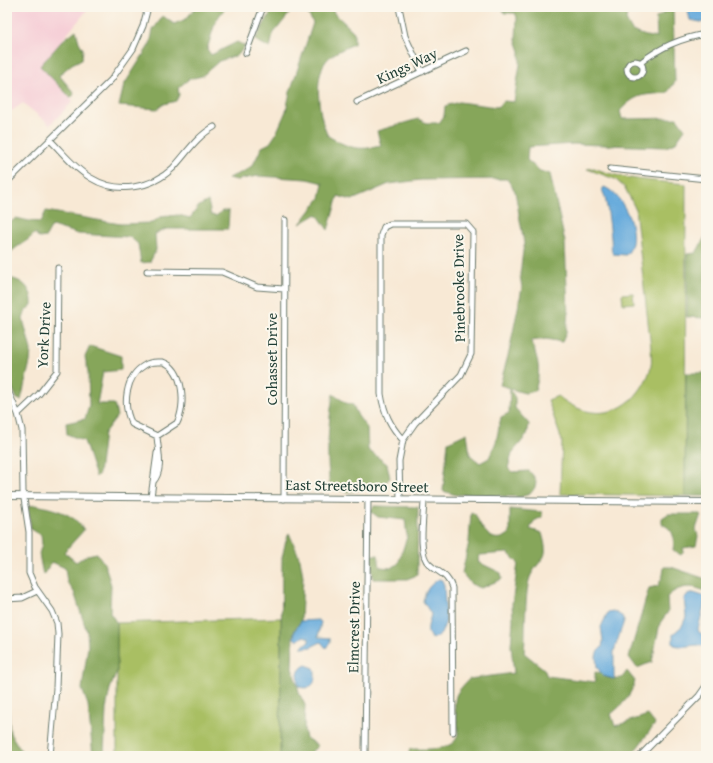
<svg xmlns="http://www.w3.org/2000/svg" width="713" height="763" font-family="'Gentium Book Plus',serif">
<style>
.built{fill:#f6cfd7}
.green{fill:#a9bf64;stroke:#647e4c}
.forest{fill:#86a65a;stroke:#527247}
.water{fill:#67abdc;stroke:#437488}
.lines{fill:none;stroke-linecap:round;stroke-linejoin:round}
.minor-casing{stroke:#6b796c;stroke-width:7}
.major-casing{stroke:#6b796c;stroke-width:8}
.minor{stroke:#fff;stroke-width:5}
.major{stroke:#fff;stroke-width:6}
.labels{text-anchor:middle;stroke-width:4;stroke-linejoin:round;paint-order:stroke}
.street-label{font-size:15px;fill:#1f3d34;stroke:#fbf7ec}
</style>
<rect width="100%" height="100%" fill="#fbf7ec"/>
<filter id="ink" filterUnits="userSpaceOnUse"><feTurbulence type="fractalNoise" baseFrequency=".025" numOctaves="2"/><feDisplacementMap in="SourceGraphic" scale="8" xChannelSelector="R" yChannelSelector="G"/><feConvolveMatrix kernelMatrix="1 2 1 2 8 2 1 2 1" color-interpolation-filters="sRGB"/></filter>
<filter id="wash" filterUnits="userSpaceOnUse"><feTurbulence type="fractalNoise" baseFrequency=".012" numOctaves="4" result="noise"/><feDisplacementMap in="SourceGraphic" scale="16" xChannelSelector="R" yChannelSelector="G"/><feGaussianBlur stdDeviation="0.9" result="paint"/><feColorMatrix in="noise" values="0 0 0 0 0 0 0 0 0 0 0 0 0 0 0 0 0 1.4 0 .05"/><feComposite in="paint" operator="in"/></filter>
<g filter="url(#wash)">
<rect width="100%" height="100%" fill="#f8e9d5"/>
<!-- built -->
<path class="built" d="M7 7H90L40 66 73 101 50 125 23 103 7 114Z"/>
<!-- green -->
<path class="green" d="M594 168C622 180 656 181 686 184L685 496 560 494 562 441 548 400 558 396C582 416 612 420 635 396 642 388 649 377 651 366 652 360 651 354 651 348L635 208 625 188 615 179 587 169Z
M633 293 634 303 623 304 622 294Z
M281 618 280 756H117V623Z"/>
<!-- forest -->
<path class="forest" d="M196 7H227C213 19 213 33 207 49L211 55 237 42 245 46 238 55 219 61 202 76 189 79 178 88 179 95 176 101 164 104 157 109 119 106 124 85 150 44 153 30 163 16 174 24 186 19Z
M274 7H332L334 13 354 32V44C345 48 332 53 326 61 313 78 319 119 328 136 349 148 357 151 381 146L377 131 418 119 427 123H439L444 116 445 106 459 102 497 107 504 101 514 102 520 64V51L516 40 517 17 515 13H504L502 7H628L626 20 632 31 646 36 657 38 656 18 673 7 675 82 667 93C644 95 636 93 620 111L622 119 677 118 685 129 675 143 666 147 574 144 528 147 527 160 540 171 550 174 565 242 568 312 566 333 562 342 546 339 531 341C539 362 541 370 535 391L525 393 510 389 515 398V408L529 424 527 435 512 453 508 468 512 472 529 471C538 480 538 485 530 494L520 497 468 494 456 495 443 491 448 442 467 433 470 455 480 463 489 458 496 442 501 417 509 413 510 388 500 385 509 352 522 288 520 275 524 243 515 191 507 179 421 180 389 184 352 200 338 196 328 230 317 214 300 224 320 198 323 183 307 179 258 176 237 180 228 178 243 172 253 165 262 147 270 143 276 134 286 111 290 92 313 23 307 12 293 9 273 34 270 48 255 40Z
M76 30 79 42 83 49 82 59 72 64 59 75 74 93 73 96 70 97 40 66 62 41Z
M208 201 211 215 216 216 222 211H229L228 229H166L155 234 156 250 150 262 141 263 138 244 130 237 78 234 52 226 46 237 39 238 35 233C27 243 14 246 7 257V225L16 218 29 221 41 222 46 211 120 224 152 223 160 217 178 215 190 218 199 206Z
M706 235V318L687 317V254L696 253Z
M7 278C22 279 33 289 32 305L26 310 23 319 31 350 30 362 21 400 17 399 7 375Z
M90 346 121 356V370L103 372 97 404H114L117 416 104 433 99 474 96 477 84 441 67 434 66 423 85 419 89 406 88 372 85 357Z
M686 373H706V496H685Z
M333 394 346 403 353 405 358 416 367 428 368 450 387 464 390 478 383 485 369 488 347 492 330 487C326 455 328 426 333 394Z
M36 505C54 509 74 513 84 530L64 552 76 562 87 555 97 553 105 565 111 585 110 613 117 623V671L110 689 106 709 104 756H93L88 705 82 689 88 646 87 632 74 592 67 582 65 568 52 562 43 575 39 554 42 544 41 535 31 529 28 506Z
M374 506 418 507 417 575 407 579H373L371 555H378L380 567 391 568 398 564 407 537 405 520 378 517 370 511Z
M510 509 542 512V517L534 521 530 529 542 533C550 561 542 555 531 575 524 588 526 636 524 653L544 669 547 676 595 682V672L602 673C606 680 615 679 622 678L627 671 635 681C631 695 623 705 611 714L615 726 648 715 655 724 631 756H408L410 749C423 749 457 752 458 733 459 722 452 708 456 696 458 690 465 684 469 679L514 673 511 646 513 620 512 604 518 563 508 553 480 555 478 562 501 573 502 579 481 588 471 584 462 573 469 542 471 512 475 514C482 529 493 548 510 533Z
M668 514H701L696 529 698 536 696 546 683 548 684 552 681 555 673 550C675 537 674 530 662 524V518Z
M289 533 300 559 303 576 301 621 295 629 293 635 292 668 300 695 305 705 304 730 306 738 318 746 312 751 311 756H280L282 558 285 544Z
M664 567H671L706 579V592C692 584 678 586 667 597L668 612 660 623 652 662 637 668 629 657 649 588 658 586 663 575Z
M7 683 10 733 22 752 21 756H7Z"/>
<!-- water -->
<path class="water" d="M687 7H706V23L690 20Z
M604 187C624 194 643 238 626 255L613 254C610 249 612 244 611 238 610 228 607 198 602 190Z
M439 579 442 580 444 585 446 621 441 634 433 639C423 633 430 622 431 614L423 601C425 591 430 584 439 579Z
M694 593 706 597 698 629 699 632 706 637V647C695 642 688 649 674 645L673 643V634L682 626 686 617 684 598 687 595Z
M613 611 622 616 624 621 614 651V679L603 676 597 667 596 657 597 652 602 647 603 641 601 627 608 612Z
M318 620 321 622 318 637 330 638V643L326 648 321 642 311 647 302 648V646L309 642V638L304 636 297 641 294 638 295 630 301 621Z
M306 665 314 668C317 680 314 691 299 687 296 678 297 669 306 665Z"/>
</g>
<g filter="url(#ink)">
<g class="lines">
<!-- minor casing -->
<g class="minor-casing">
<path id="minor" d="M399 7 405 36 422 72
M246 53 263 7
M627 69a8 8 0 1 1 16 0a8 8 0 1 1-16 0Z
M640 63C660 47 681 38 706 34
M357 102 466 51
M50 140C63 153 75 169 91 178 117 194 151 189 173 168 186 154 197 136 214 127
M610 169 706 179
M7 182 111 80 133 49 143 26 148 7
M390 224H466L473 232 471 354 461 375 415 423 403 440C390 426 384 413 381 394V235L384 227Z
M147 271 222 272 257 287 284 289
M163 362C184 369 186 406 177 423L157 436 132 424C122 406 125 376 145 365 150 361 157 362 163 362Z
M7 388 18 414 22 430 23 492 29 532V573L35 587 52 611 57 623 58 634 56 688 50 756
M18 414 39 394 57 371 58 268
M153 482C164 469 158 452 157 436
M151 497 157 453
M284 499 285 220
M400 500 399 461 403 440
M424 500C424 515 417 554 429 564 438 573 448 574 452 588L453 732
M7 599 22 598 37 591
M365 755 368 499
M640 756 699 696 706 686"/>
</g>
<!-- major casing -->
<g class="major-casing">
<path id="major" d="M7 496 706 502"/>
</g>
<!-- minor -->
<use href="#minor" class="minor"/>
<!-- major -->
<use href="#major" class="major"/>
</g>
</g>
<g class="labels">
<!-- street labels -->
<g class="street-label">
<text transform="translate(407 66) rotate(-25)" y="5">Kings Way</text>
<text transform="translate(459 288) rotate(-91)" y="5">Pinebrooke Drive</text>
<text transform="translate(44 335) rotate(-87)" y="5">York Drive</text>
<text transform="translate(272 359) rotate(-90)" y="5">Cohasset Drive</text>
<text transform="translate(357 486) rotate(1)" y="5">East Streetsboro Street</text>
<text transform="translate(354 627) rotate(-89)" y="5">Elmcrest Drive</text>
</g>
</g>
<!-- margin -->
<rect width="713" height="763" fill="none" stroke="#fbf7ec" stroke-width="24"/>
</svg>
